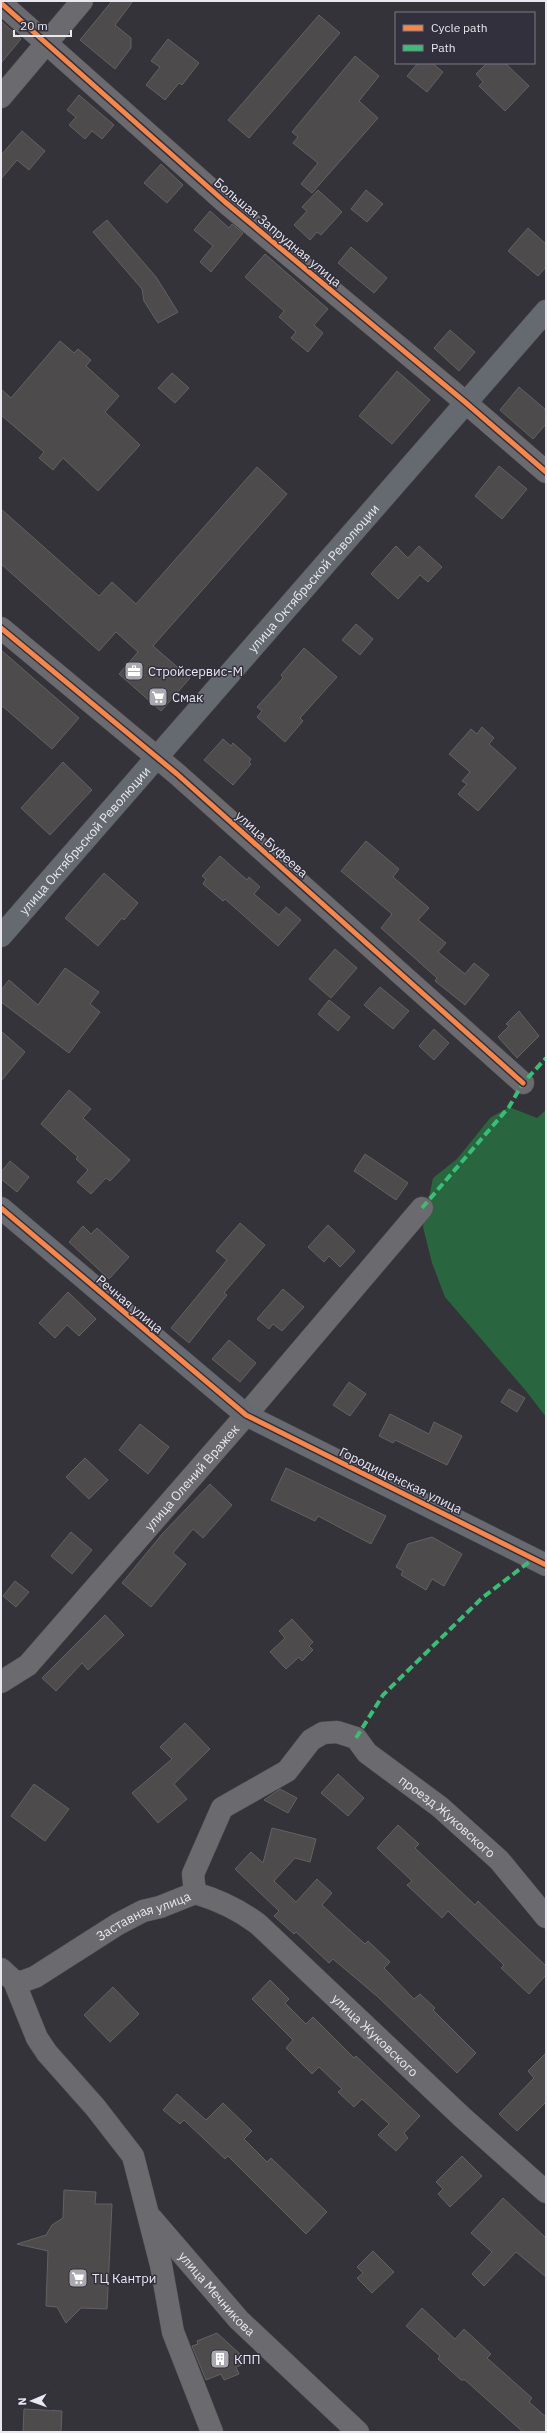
<svg xmlns="http://www.w3.org/2000/svg" width="547" height="2433" font-family="'IBM Plex Sans',sans-serif">
<style>
.forest{fill:#29653e}
.building{fill:#4e4b4c;stroke:#646162}
.lines{fill:none;stroke-linecap:round;stroke-linejoin:round}
.street-casing{stroke:#525156;stroke-width:23}
.secondary-casing{stroke:#525156;stroke-width:23}
.primary-casing{stroke:#525156;stroke-width:23}
.street{stroke:#6a6a6f;stroke-width:22}
.secondary{stroke:#676a70;stroke-width:22}
.primary{stroke:#646a70;stroke-width:22}
.quiet{stroke:#3abd76;stroke-width:4;stroke-dasharray:8 4;stroke-linecap:butt}
.cycleway-casing{stroke:#32303c;stroke-width:8}
.cycleway{stroke:#f5874c;stroke-width:5}
.labels{text-anchor:middle;stroke-width:3;stroke-linejoin:round;paint-order:stroke}
.street-label{font-size:13px;fill:#e9e8f0;stroke:#32303c}
.poi-label{font-size:13px;fill:#e9e8f0;stroke:#32303c;text-anchor:start}
</style>
<rect width="100%" height="100%" fill="#343339"/>
<!-- forest -->
<path class="forest" d="M509 1107 537 1118 546 1110V1417L526 1391 445 1297 432 1263 423 1227 433 1178 457 1159 490 1118Z"/>
<!-- building -->
<path class="building" d="M112 1H133L115 25 131 38V48L115 69 80 40Z
M319 15 340 33 249 138 228 120Z
M1 21 21 39 1 63Z
M168 39 199 63 182 85 179 83 165 100 146 85 160 67 151 61Z
M355 56 379 76 359 101 378 118 312 193 301 184 318 163 293 143 298 137 292 132Z
M418 63H432L443 72 427 92 407 76Z
M487 63H505L529 86 505 111 479 86 483 82 476 74Z
M79 95 114 125 102 139 92 131 85 139 69 125 76 117 67 110Z
M22 131 45 151 29 170 17 160 1 179V155Z
M161 164 183 185 167 203 144 183Z
M318 190 342 212 321 235 317 232 310 240 294 225 307 211 302 207Z
M366 190 383 204 367 222 351 209Z
M210 211 229 228 232 224 243 233 211 272 200 262 213 246 194 230Z
M107 220 156 277 178 312 158 323 144 301 142 289 93 232Z
M528 228 546 244V267L538 276 508 251Z
M351 247 387 278 374 293 338 263Z
M265 254 328 309 314 325 323 333 308 352 291 338 296 332 279 317 284 311 245 277Z
M450 330 475 352 459 371 434 348Z
M60 341 74 353 78 349 91 360 86 366 119 396 105 412 140 445 98 491 63 458 53 470 39 458 44 452 1 415V389L11 398Z
M397 371 430 400 392 444 359 416Z
M172 373 189 388 175 403 158 388Z
M519 387 546 410V424L533 439 500 410Z
M499 466 527 489 502 519 475 496Z
M257 467 287 494 153 646 190 678 161 711 119 674 138 652 116 632 99 651 1 564V509L99 596 112 582 136 604Z
M396 546 408 558 419 546 442 567 428 582 420 575 398 599 371 574Z
M356 624 373 639 360 655 342 640Z
M304 648 337 677 300 718 303 721 285 742 257 717 262 711 257 707 283 678 281 675Z
M1 650 79 718 52 749 1 705Z
M482 727 494 738 489 744 516 768 478 811 458 794 467 784 462 781 470 772 449 754 471 729 477 734Z
M223 739 231 746 233 743 251 759 249 762 251 764 233 785 204 760Z
M63 762 92 790 50 835 21 808Z
M366 841 399 869 393 877 429 908 418 920 446 943 438 952 465 974 474 963 489 975 465 1005 435 981 437 978 381 928 392 914 341 871Z
M220 856 247 880 249 877 260 887 254 894 279 915 286 907 301 920 278 946 225 899 223 901 203 884 206 879 202 876Z
M104 873 138 903 124 920 122 918 98 946 65 918Z
M335 949 357 968 331 998 309 979Z
M65 968 99 992 90 1004 100 1012 69 1053 1 1002V990L9 980 38 1005Z
M380 987 409 1011 393 1029 364 1005Z
M329 1000 350 1017 338 1031 318 1014Z
M519 1011 539 1036 517 1058 498 1037 509 1026 506 1024Z
M434 1029 449 1043 434 1060 419 1046Z
M1 1031 25 1052 1 1081Z
M69 1090 91 1109 83 1118 130 1160 110 1181 106 1178 91 1194 77 1182 88 1170 76 1159 78 1157 41 1124Z
M365 1154 408 1183 396 1200 354 1171Z
M10 1161 29 1177 17 1192 1 1179V1172Z
M240 1223 265 1245 224 1293 227 1295 189 1343 171 1328 227 1260 216 1251Z
M328 1225 355 1251 340 1267 329 1256 324 1262 308 1247Z
M83 1226 91 1234 97 1228 129 1257 109 1279 69 1242Z
M283 1289 304 1307 282 1331 273 1324 269 1329 257 1319Z
M68 1292 96 1319 79 1336 67 1325 55 1338 39 1323Z
M229 1340 256 1363 240 1382 212 1359Z
M349 1382 366 1394 350 1416 333 1405Z
M509 1389 525 1398 517 1412 501 1402Z
M390 1414 429 1434 434 1422 462 1436 447 1465 395 1440 393 1443 379 1436Z
M140 1424 169 1447 148 1474 119 1450Z
M85 1458 108 1480 89 1499 66 1477Z
M286 1468 386 1516 371 1544 318 1516 315 1521 271 1500Z
M210 1484 232 1505 203 1538 193 1529 173 1553 186 1564 151 1607 122 1583 163 1533Z
M71 1532 92 1550 72 1574 51 1556Z
M432 1537 462 1554 444 1586 432 1579 426 1590 401 1575 403 1571 396 1567 408 1544Z
M15 1581 29 1592 16 1607 3 1596Z
M105 1615 124 1635 88 1670 82 1663 56 1691 42 1678Z
M292 1619 313 1642 309 1646 313 1650 302 1661 299 1657 286 1669 270 1652 285 1638 279 1631Z
M185 1723 210 1749 174 1784 187 1799 158 1823 132 1793 172 1759 160 1747Z
M338 1774 364 1798 348 1816 321 1793Z
M34 1784 69 1809 45 1841 11 1816Z
M280 1789 297 1798 288 1813 264 1800Z
M398 1825 419 1844 415 1848 475 1905 478 1901 546 1966V1975L529 1994 501 1968 504 1965 448 1911 442 1918 407 1885 412 1881 377 1848Z
M272 1828 316 1839 310 1862 295 1858 274 1881 296 1902 317 1879 332 1893 322 1905 365 1944 368 1941 390 1962 384 1968 414 1999 420 1994 435 2008 433 2010 476 2053 457 2073 378 1997 333 1959 329 1963 296 1932 294 1934 274 1916 279 1911 235 1869 251 1852 263 1863Z
M270 1980 289 1999 285 2003 306 2024 313 2017 354 2058 356 2056 420 2116 404 2133 408 2138 396 2151 378 2135 389 2124 362 2099 354 2107 338 2092 342 2089 319 2067 312 2074 286 2048 293 2040 252 1999Z
M113 1987 139 2014 110 2042 84 2015Z
M546 2053V2102L517 2131 499 2114 534 2078 528 2071Z
M177 2094 206 2120 223 2103 252 2131 244 2139 267 2162 271 2158 327 2212 306 2234 228 2156 225 2159 184 2120 180 2124 163 2110Z
M462 2156 482 2176 450 2207 438 2194 443 2189 436 2182Z
M64 2190 96 2192 95 2204H112L107 2309 81 2308 66 2323 57 2307 46 2306 48 2251 17 2244 46 2235 52 2225 63 2218Z
M503 2198 546 2238V2277L516 2252 484 2286 472 2274 492 2252 471 2233Z
M373 2251 394 2272 372 2293 357 2278 363 2273 357 2267Z
M422 2308 455 2339 464 2329 491 2354 487 2358 532 2398 529 2402 546 2417V2432H523L465 2380H461L438 2359 440 2356 406 2326Z
M217 2333 240 2354 244 2364 236 2367 239 2374 224 2380 221 2374 206 2380 192 2346 198 2344 197 2341Z
M24 2409 62 2411 61 2432H23Z"/>
<g class="lines">
<!-- street casing -->
<g class="street-casing">
<g id="street">
<path d="M1 3 225 202 465 402 546 472"/>
<path d="M1 97 82 1"/>
<path d="M1 628 177 774 523 1083"/>
<path id="s1" d="M1 1682 28 1665 246 1415 422 1208"/>
<path id="s2" d="M195 1893 193 1874 222 1808 287 1771 311 1740 323 1733 337 1732 356 1738 367 1753 440 1807 499 1860 546 1917"/>
<path id="s3" d="M195 1893C219 1900 238 1909 258 1924L462 2117 546 2192"/>
<path d="M1 1969 14 1981 37 2038 47 2053 95 2107 133 2156 161 2265 173 2332 212 2432"/>
<path id="s4" d="M14 1981 21 1982 35 1977 118 1924 143 1911 160 1907 195 1893"/>
<path id="s5" d="M152 2219 239 2320 358 2432"/>
</g>
</g>
<!-- secondary casing -->
<g class="secondary-casing">
<path id="secondary" d="M1 1208 246 1415 546 1565"/>
</g>
<!-- primary casing -->
<g class="primary-casing">
<g id="primary">
<path id="s6" d="M1 936 546 311"/>
</g>
</g>
<!-- street -->
<use href="#street" class="street"/>
<!-- secondary -->
<use href="#secondary" class="secondary"/>
<!-- primary -->
<use href="#primary" class="primary"/>
<!-- quiet -->
<path class="quiet" d="M422 1208 509 1107 523 1083 546 1058
M356 1738 383 1695 482 1598 533 1559"/>
<!-- cycleway casing -->
<g class="cycleway-casing">
<path id="cycleway" d="M1 3 225 202 465 402 546 472
M1 628 177 774 523 1083
M1 1208 246 1415 546 1565"/>
</g>
<!-- cycleway -->
<use href="#cycleway" class="cycleway"/>
</g>
<!-- icons -->
<defs>
<g id="office-square" transform="scale(1)"><rect x="-9" y="-9" width="18" height="18" rx="4" fill="#aaa9b0" stroke="#32303c"/><path d="M-6-3h4V-5.5h4V-3h4V5H-6ZM-1-4.5V-3h2v-1.5ZM-6 0V1H6V0Z" fill="#fff"/></g>
<g id="supermarket-square" transform="scale(1)"><rect x="-9" y="-9" width="18" height="18" rx="4" fill="#aaa9b0" stroke="#32303c"/><path d="M-6-5.5h2.5l.6 2H6L4.5 2H-2.5L-4.4-4H-6ZM-1.5 3.2a1.3 1.3 0 1 0 .1 0ZM3 3.2a1.3 1.3 0 1 0 .1 0Z" fill="#fff"/></g>
<g id="building-square" transform="scale(1)"><rect x="-9" y="-9" width="18" height="18" rx="4" fill="#aaa9b0" stroke="#32303c"/><path d="M-4-6H4V6H1V3H-1V6H-4ZM-2.5-4.3h1.7v1.8h-1.7ZM.8-4.3h1.7v1.8H.8ZM-2.5-1h1.7V.8h-1.7ZM.8-1h1.7V.8H.8Z" fill="#fff"/></g>
</defs>
<g fill-rule="evenodd">
<use href="#office-square" x="134" y="671"/>
<use href="#supermarket-square" x="158" y="697"/>
<use href="#supermarket-square" x="78" y="2278"/>
<use href="#building-square" x="220" y="2359"/>
</g>
<g class="labels">
<!-- street labels -->
<g class="street-label">
<text transform="translate(278 232) rotate(40)" y="5">Большая Запрудная улица</text>
<text dy="5" stroke="none"><textPath href="#s6" startOffset="475">улица Октябрьской Революции</textPath></text>
<text dy="5" stroke="none"><textPath href="#s6" startOffset="127">улица Октябрьской Революции</textPath></text>
<text transform="translate(272 844) rotate(42)" y="5">улица Буфеева</text>
<text transform="translate(130 1304) rotate(40)" y="5">Речная улица</text>
<text dy="5" stroke="none"><textPath href="#s1" startOffset="281">улица Олений Вражек</textPath></text>
<text transform="translate(401 1480) rotate(26)" y="5">Городищенская улица</text>
<text dy="5" stroke="none"><textPath href="#s2" startOffset="374">проезд Жуковского</textPath></text>
<text dy="5" stroke="none"><textPath href="#s4" startOffset="147">Заставная улица</textPath></text>
<text dy="5" stroke="none"><textPath href="#s3" startOffset="232">улица Жуковского</textPath></text>
<text dy="5" stroke="none"><textPath href="#s5" startOffset="99">улица Мечникова</textPath></text>
</g>
<!-- poi labels -->
<g class="poi-label">
<text x="148" y="676">Стройсервис-М</text>
<text x="172" y="702">Смак</text>
<text x="92" y="2283">ТЦ Кантри</text>
<text x="234" y="2364">КПП</text>
</g>
</g>
<!-- border -->
<rect width="547" height="2433" fill="none" stroke="#e9e8f0" stroke-width="4"/>
<!-- legend -->
<rect x="395" y="12" width="140" height="52" fill="#32303c" stroke="#7b7a84"/>
<rect x="403" y="25" width="20" height="6" fill="#f5874c" stroke="#7b7a84"/>
<text x="431" y="32" font-size="12" fill="#e9e8f0">Cycle path</text>
<rect x="403" y="45" width="20" height="6" fill="#3abd76" stroke="#7b7a84"/>
<text x="431" y="52" font-size="12" fill="#e9e8f0">Path</text>
<!-- north arrow -->
<g transform="translate(32 2401) rotate(268)" stroke="#32303c" stroke-width="3" paint-order="stroke">
<path d="M0-3L7 15L0 10L-7 15Z" fill="#e9e8f0"/>
<text y="-6" font-size="11" font-weight="bold" text-anchor="middle" fill="#e9e8f0">N</text>
</g>
<!-- scale -->
<path d="M14 30v6h57v-6" fill="none" stroke="#e9e8f0" stroke-width="2"/>
<text x="20" y="30" font-size="12" fill="#e9e8f0" stroke="#32303c" stroke-width="3" paint-order="stroke">20 m</text>
</svg>
